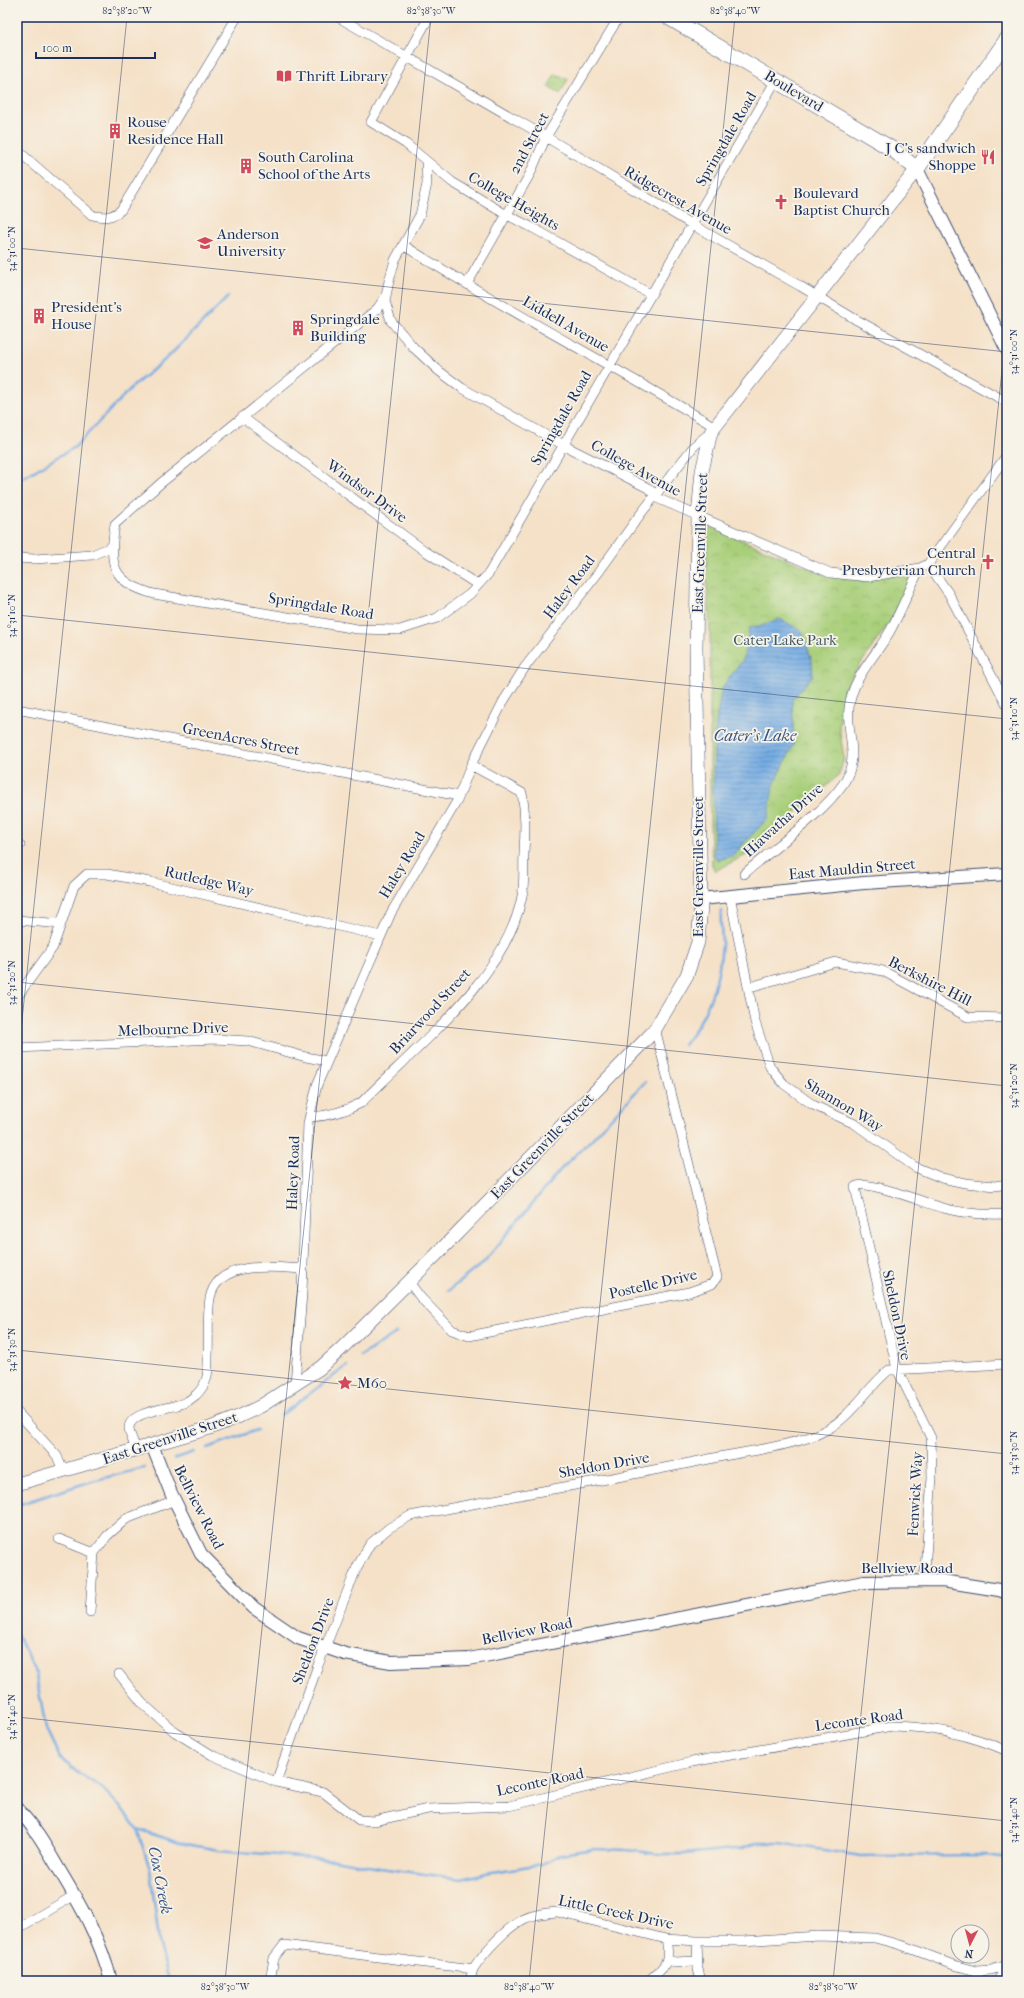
<svg xmlns="http://www.w3.org/2000/svg" width="1024" height="1998" font-family="'IM FELL French Canon',serif">
<style>
.park{fill:url(#park-crowns);stroke:#627f6c}
.water{fill:url(#water-rules);stroke:#486ea0}
.lines{fill:none;stroke-linecap:round;stroke-linejoin:round}
.stream{stroke:#74ace3;stroke-width:2.5}
.minor-casing{stroke:#3c4a6e;stroke-width:10}
.tertiary-casing{stroke:#3c4a6e;stroke-width:14}
.secondary-casing{stroke:#3c4a6e;stroke-width:14}
.primary-casing{stroke:#3c4a6e;stroke-width:16}
.minor{stroke:#fff;stroke-width:9}
.tertiary{stroke:#fff;stroke-width:12}
.secondary{stroke:#fff;stroke-width:13}
.primary{stroke:#fff;stroke-width:15}
.ticks{fill:none;stroke:#1b2f5e;stroke-width:1;stroke-opacity:0.45}
.labels{text-anchor:middle;stroke-width:3.5;stroke-linejoin:round;paint-order:stroke}
.poi-label{font-size:15px;fill:#1b2f5e;stroke:#f7f3e8;text-anchor:start}
.street-label{font-size:15px;fill:#1b2f5e;stroke:#f7f3e8}
.park-label{font-size:15px;fill:#3e5765;stroke:#f7f3e8}
.water-label{font-size:16px;font-style:italic;fill:#365486;stroke:#f7f3e8}
.neatline{fill:none;stroke:#1b2f5e;stroke-width:1.5}
.ticks-label{font-size:10px;text-anchor:middle;fill:#1b2f5e}
</style>
<defs>
<pattern id="park-crowns" width="20" height="18" patternUnits="userSpaceOnUse"><rect width="20" height="18" fill="#a8cf79"/><path d="M2 6a3 3 0 1 1 6 0M12 15a3 3 0 1 1 6 0" fill="none" stroke="#90b26b"/></pattern>
<pattern id="water-rules" width="6" height="5" patternUnits="userSpaceOnUse"><rect width="6" height="5" fill="#74ace3"/><path d="M0 2.5h6" fill="none" stroke="#5e8cbb"/></pattern>
</defs>
<rect width="100%" height="100%" fill="#f7f3e8"/>
<filter id="ink" filterUnits="userSpaceOnUse"><feTurbulence type="fractalNoise" baseFrequency=".025" numOctaves="2"/><feDisplacementMap in="SourceGraphic" scale="8" xChannelSelector="R" yChannelSelector="G"/><feConvolveMatrix kernelMatrix="1 2 1 2 8 2 1 2 1" color-interpolation-filters="sRGB"/></filter>
<filter id="wash" filterUnits="userSpaceOnUse"><feTurbulence type="fractalNoise" baseFrequency=".012" numOctaves="4" result="noise"/><feDisplacementMap in="SourceGraphic" scale="16" xChannelSelector="R" yChannelSelector="G"/><feGaussianBlur stdDeviation="0.9" result="paint"/><feColorMatrix in="noise" values="0 0 0 0 0 0 0 0 0 0 0 0 0 0 0 0 0 1.4 0 .05"/><feComposite in="paint" operator="in"/></filter>
<g filter="url(#wash)">
<rect width="100%" height="100%" fill="#f5e1c8"/>
<!-- park -->
<path class="park" d="M555 74 568 79 560 94 548 87Z
M708 526 819 572 907 573 911 578 891 620 846 685 839 726 844 759 839 775 748 854 715 871 712 865 710 825V629L706 570Z"/>
<!-- water -->
<path class="water" d="M780 619 802 631 812 661 813 675 792 700 794 744 773 787 768 818 732 856 718 860 714 855C714 805 710 741 721 693 724 678 740 669 745 655 748 647 748 636 749 628L764 625 773 621Z"/>
<g class="lines">
<!-- stream -->
<path class="stream" d="M17 481 75 447 132 387 167 358 228 297
M684 1045C707 1017 719 981 722 945 722 934 720 922 721 911
M448 1291 484 1262 561 1169 591 1140 645 1082
M361 1356 396 1333
M281 1415 347 1366
M207 1448 257 1430
M174 1459 194 1452
M17 1505 92 1481 144 1468
M17 1634 35 1670 46 1729 60 1758 78 1773 101 1787 123 1810 137 1829 150 1869 159 1941 169 1981
M137 1829 180 1843 219 1850 334 1860 380 1868 462 1879 486 1873 542 1864 561 1854 594 1849 628 1850 657 1854H684L743 1848 757 1843H779L861 1856 987 1855 1007 1858"/>
</g>
</g>
<g filter="url(#ink)">
<g class="lines">
<!-- minor casing -->
<g class="minor-casing">
<path id="minor" d="M338 17 546 137 691 224 800 286 855 319 1007 402
M429 17 371 122 406 144 452 182 505 214 533 228 650 294
M17 150 92 215C104 218 111 218 121 210L237 17
M426 161 427 184 420 215 395 260 389 281 385 301 391 321 414 348 439 371 462 388 569 448 648 488 659 499 830 573 868 577 920 568 928 564
M403 245C505 310 612 365 715 427
M467 284 530 174 546 137 619 17
M386 296 377 309 161 483 115 524C109 565 111 582 154 594L357 629 400 630 437 618 470 594 489 573C584 408 680 244 776 80
M242 417 425 551 478 585
M17 558 35 559 92 555 111 547
M928 564 949 594 1007 705
M928 564 1007 455
M17 709 459 796
M17 845H20
M744 874C773 848 821 816 843 784 861 756 846 737 849 708 852 677 876 656 890 631 901 611 910 588 920 568
M730 896 755 1022 770 1067 784 1084 813 1105 855 1124 915 1167 942 1178 965 1183 995 1186 1007 1184
M17 920 61 924
M750 987 836 962 883 971 968 1017 1007 1018
M17 997 53 947 74 886 87 874H107L150 882 381 936
M17 1048 215 1039 248 1041 306 1057 327 1061
M310 1117C329 1116 344 1112 361 1103 416 1047 507 977 522 896 525 882 523 867 524 853 525 833 526 814 522 793L471 765
M409 1282 421 1298 452 1330 469 1336 689 1292 712 1284 717 1277 655 1028
M295 1384 302 1293 308 1123 317 1085 391 913 457 801 471 765 503 702 525 667 598 573 639 516 694 446 711 432
M17 1412 57 1456 63 1471
M136 1449C134 1443 130 1436 129 1429 128 1410 174 1409 186 1402 190 1400 193 1397 196 1395 209 1382 208 1373 208 1356 209 1338 207 1315 210 1298 218 1259 274 1267 303 1269
M59 1539 94 1553
M924 1581 932 1478 931 1438 897 1369 855 1187C864 1178 928 1204 943 1208 964 1214 985 1215 1007 1214
M90 1612 94 1553 107 1536 126 1519 175 1500
M119 1674 142 1703 175 1732 212 1755 276 1782 323 1792 359 1820 374 1821 428 1809 509 1806 692 1762 892 1726C933 1727 970 1734 1007 1751
M276 1782 317 1668 357 1567 370 1544 389 1528 410 1516C511 1496 613 1479 714 1458 748 1451 796 1446 826 1430 852 1416 866 1389 889 1370L1007 1364
M17 1929 75 1895
M697 1941 698 1969 701 1981
M667 1959 674 1962 697 1961
M976 1971 981 1981
M270 1981 274 1958 284 1945 473 1969C484 1952 506 1928 524 1919 534 1914 546 1913 557 1912L666 1939 697 1941H743L818 1936 875 1938 904 1946 954 1965 976 1971 991 1970 1007 1965
M470 1981 473 1969
M648 1981C665 1967 671 1962 666 1939
M997 1981 1007 1968"/>
</g>
<!-- tertiary casing -->
<g class="tertiary-casing">
<path id="tertiary" d="M917 169 1007 350
M701 899 864 883 1007 874
M152 1445 171 1493 201 1554 254 1608 298 1638 345 1654 391 1662 469 1659 864 1582 942 1581 999 1590 1007 1593
M17 1809C35 1827 47 1849 60 1871 81 1906 101 1941 111 1981"/>
</g>
<!-- secondary casing -->
<g class="secondary-casing">
<path id="secondary" d="M17 1484 210 1428 238 1417 261 1406 320 1368 341 1349 436 1255 654 1031 687 975 698 942 701 905 696 648 698 515 702 471 711 432 917 169"/>
</g>
<!-- primary casing -->
<g class="primary-casing">
<path id="primary" d="M668 17 892 149 917 169 1007 39"/>
</g>
<!-- minor -->
<use href="#minor" class="minor"/>
<!-- tertiary -->
<use href="#tertiary" class="tertiary"/>
<!-- secondary -->
<use href="#secondary" class="secondary"/>
<!-- primary -->
<use href="#primary" class="primary"/>
</g>
</g>
<!-- ticks -->
<path class="ticks" d="M17 248 1007 352M17 615 1007 719M17 982 1007 1086M17 1068 127 17M17 1350 1007 1454M17 1717 1007 1821M225 1981 431 17M529 1981 735 17M833 1981 1007 323"/>
<!-- icons -->
<defs>
<g id="library-bare" transform="scale(1.2)"><path d="M-6-4Q-3-5.5-.7-3.5V5Q-3 3-6 4ZM6-4Q3-5.5 .7-3.5V5Q3 3 6 4Z" fill="#d1495b" stroke="#f7f3e8" stroke-width="2.5" paint-order="stroke"/></g>
<g id="building-bare" transform="scale(1.2)"><path d="M-4-6H4V6H1V3H-1V6H-4ZM-2.5-4.3h1.7v1.8h-1.7ZM.8-4.3h1.7v1.8H.8ZM-2.5-1h1.7V.8h-1.7ZM.8-1h1.7V.8H.8Z" fill="#d1495b" stroke="#f7f3e8" stroke-width="2.5" paint-order="stroke"/></g>
<g id="restaurant-bare" transform="scale(1.2)"><path d="M-5-6h1v4h1v-4h1v4h1v-4h1v5L-1.5 .5V6h-2V.5L-5-1ZM5-6V6H3V1.5H1.5Q1.5-4 5-6Z" fill="#d1495b" stroke="#f7f3e8" stroke-width="2.5" paint-order="stroke"/></g>
<g id="church-bare" transform="scale(1.2)"><path d="M-1.2-6h2.4v3.5h3.3v2.4h-3.3V6h-2.4V-.1h-3.3v-2.4h3.3Z" fill="#d1495b" stroke="#f7f3e8" stroke-width="2.5" paint-order="stroke"/></g>
<g id="university-bare" transform="scale(1.2)"><path d="M0-5L7-2L0 1L-7-2ZM-4 1L0 2.5L4 1V4Q0 6-4 4Z" fill="#d1495b" stroke="#f7f3e8" stroke-width="2.5" paint-order="stroke"/></g>
<g id="sight-bare" transform="scale(1.2)"><path d="M0-6L1.8-2.2L6-1.7L2.9 1.2L3.7 5.4L0 3.3L-3.7 5.4L-2.9 1.2L-6-1.7L-1.8-2.2Z" fill="#d1495b" stroke="#f7f3e8" stroke-width="2.5" paint-order="stroke"/></g>
</defs>
<g fill-rule="evenodd">
<use href="#library-bare" x="284" y="76"/>
<use href="#building-bare" x="115" y="131"/>
<use href="#restaurant-bare" x="988" y="157"/>
<use href="#building-bare" x="246" y="166"/>
<use href="#church-bare" x="781" y="202"/>
<use href="#university-bare" x="205" y="243"/>
<use href="#building-bare" x="39" y="316"/>
<use href="#building-bare" x="298" y="328"/>
<use href="#church-bare" x="988" y="562"/>
<use href="#sight-bare" x="345" y="1383"/>
</g>
<g class="labels">
<!-- poi labels -->
<g class="poi-label">
<text x="296" y="81">Thrift Library</text>
<text x="127" y="127">Rouse<tspan x="127" dy="17">Residence Hall</tspan></text>
<text x="976" y="153" text-anchor="end">J C's sandwich<tspan x="976" dy="17">Shoppe</tspan></text>
<text x="258" y="162">South Carolina<tspan x="258" dy="17">School of the Arts</tspan></text>
<text x="793" y="198">Boulevard<tspan x="793" dy="17">Baptist Church</tspan></text>
<text x="217" y="239">Anderson<tspan x="217" dy="17">University</tspan></text>
<text x="51" y="312">President's<tspan x="51" dy="17">House</tspan></text>
<text x="310" y="324">Springdale<tspan x="310" dy="17">Building</tspan></text>
<text x="976" y="558" text-anchor="end">Central<tspan x="976" dy="17">Presbyterian Church</tspan></text>
<text x="357" y="1388">M60</text>
</g>
<!-- street labels -->
<g class="street-label">
<text transform="translate(794 91) rotate(31)" y="5">Boulevard</text>
<text transform="translate(726 139) rotate(-60)" y="5">Springdale Road</text>
<text transform="translate(529 143) rotate(-62)" y="5">2nd Street</text>
<text transform="translate(678 200) rotate(30)" y="5">Ridgecrest Avenue</text>
<text transform="translate(514 201) rotate(30)" y="5">College Heights</text>
<text transform="translate(566 324) rotate(30)" y="5">Liddell Avenue</text>
<text transform="translate(561 418) rotate(-60)" y="5">Springdale Road</text>
<text transform="translate(636 468) rotate(29)" y="5">College Avenue</text>
<text transform="translate(367 491) rotate(36)" y="5">Windsor Drive</text>
<text transform="translate(700 543) rotate(-88)" y="5">East Greenville Street</text>
<text transform="translate(569 587) rotate(-53)" y="5">Haley Road</text>
<text transform="translate(321 606) rotate(9)" y="5">Springdale Road</text>
<text transform="translate(241 739) rotate(11)" y="5">GreenAcres Street</text>
<text transform="translate(783 820) rotate(-42)" y="5">Hiawatha Drive</text>
<text transform="translate(402 865) rotate(-59)" y="5">Haley Road</text>
<text transform="translate(698 867) rotate(-90)" y="5">East Greenville Street</text>
<text transform="translate(852 869) rotate(-5)" y="5">East Mauldin Street</text>
<text transform="translate(209 881) rotate(13)" y="5">Rutledge Way</text>
<text transform="translate(930 981) rotate(27)" y="5">Berkshire Hill</text>
<text transform="translate(430 1011) rotate(-47)" y="5">Briarwood Street</text>
<text transform="translate(173 1029) rotate(-2)" y="5">Melbourne Drive</text>
<text transform="translate(844 1105) rotate(31)" y="5">Shannon Way</text>
<text transform="translate(542 1146) rotate(-46)" y="5">East Greenville Street</text>
<text transform="translate(293 1173) rotate(-88)" y="5">Haley Road</text>
<text transform="translate(653 1284) rotate(-13)" y="5">Postelle Drive</text>
<text transform="translate(897 1315) rotate(78)" y="5">Sheldon Drive</text>
<text transform="translate(170 1438) rotate(-18)" y="5">East Greenville Street</text>
<text transform="translate(604 1465) rotate(-10)" y="5">Sheldon Drive</text>
<text transform="translate(915 1494) rotate(-87)" y="5">Fenwick Way</text>
<text transform="translate(199 1507) rotate(63)" y="5">Bellview Road</text>
<text x="907" y="1573">Bellview Road</text>
<text transform="translate(527 1631) rotate(-11)" y="5">Bellview Road</text>
<text transform="translate(313 1641) rotate(-69)" y="5">Sheldon Drive</text>
<text transform="translate(859 1720) rotate(-8)" y="5">Leconte Road</text>
<text transform="translate(540 1782) rotate(-12)" y="5">Leconte Road</text>
<text transform="translate(616 1912) rotate(12)" y="5">Little Creek Drive</text>
</g>
<!-- park labels -->
<g class="park-label">
<text x="785" y="645">Cater Lake Park</text>
</g>
<!-- water labels -->
<g class="water-label">
<text x="755" y="741">Cater’s Lake</text>
<text transform="translate(161 1880) rotate(79)" y="6">Cox Creek</text>
</g>
</g>
<!-- margin -->
<rect width="1024" height="1998" fill="none" stroke="#f7f3e8" stroke-width="44"/>
<!-- north arrow -->
<g transform="translate(970 1944) rotate(186)"><circle r="19" fill="#f7f3e8" stroke="#9fa5b1"/>
<path d="M0-3L7 15L0 10L-7 15Z" fill="#d1495b"/>
<text y="-6" font-size="11" font-weight="bold" text-anchor="middle" fill="#1b2f5e">N</text>
</g>
<!-- scale -->
<path d="M36 52v6h119v-6" fill="none" stroke="#1b2f5e" stroke-width="2"/>
<text x="42" y="52" font-size="12" fill="#1b2f5e" stroke="#f7f3e8" stroke-width="3" paint-order="stroke">100 m</text>
<rect x="22" y="22" width="980" height="1954" class="neatline"/>
<g class="ticks-label">
<text x="127" y="14">82°38'20"W</text>
<text x="431" y="14">82°38'30"W</text>
<text x="735" y="14">82°38'40"W</text>
<text transform="translate(11 249) rotate(-90)" y="4">34°31'00"N</text>
<text transform="translate(1013 352) rotate(-90)" y="4">34°31'00"N</text>
<text transform="translate(11 616) rotate(-90)" y="4">34°31'10"N</text>
<text transform="translate(1013 719) rotate(-90)" y="4">34°31'10"N</text>
<text transform="translate(11 983) rotate(-90)" y="4">34°31'20"N</text>
<text transform="translate(1013 1086) rotate(-90)" y="4">34°31'20"N</text>
<text transform="translate(11 1350) rotate(-90)" y="4">34°31'30"N</text>
<text transform="translate(1013 1453) rotate(-90)" y="4">34°31'30"N</text>
<text transform="translate(11 1717) rotate(-90)" y="4">34°31'40"N</text>
<text transform="translate(1013 1820) rotate(-90)" y="4">34°31'40"N</text>
<text x="225" y="1990">82°38'30"W</text>
<text x="529" y="1990">82°38'40"W</text>
<text x="833" y="1990">82°38'50"W</text>
</g>
</svg>
